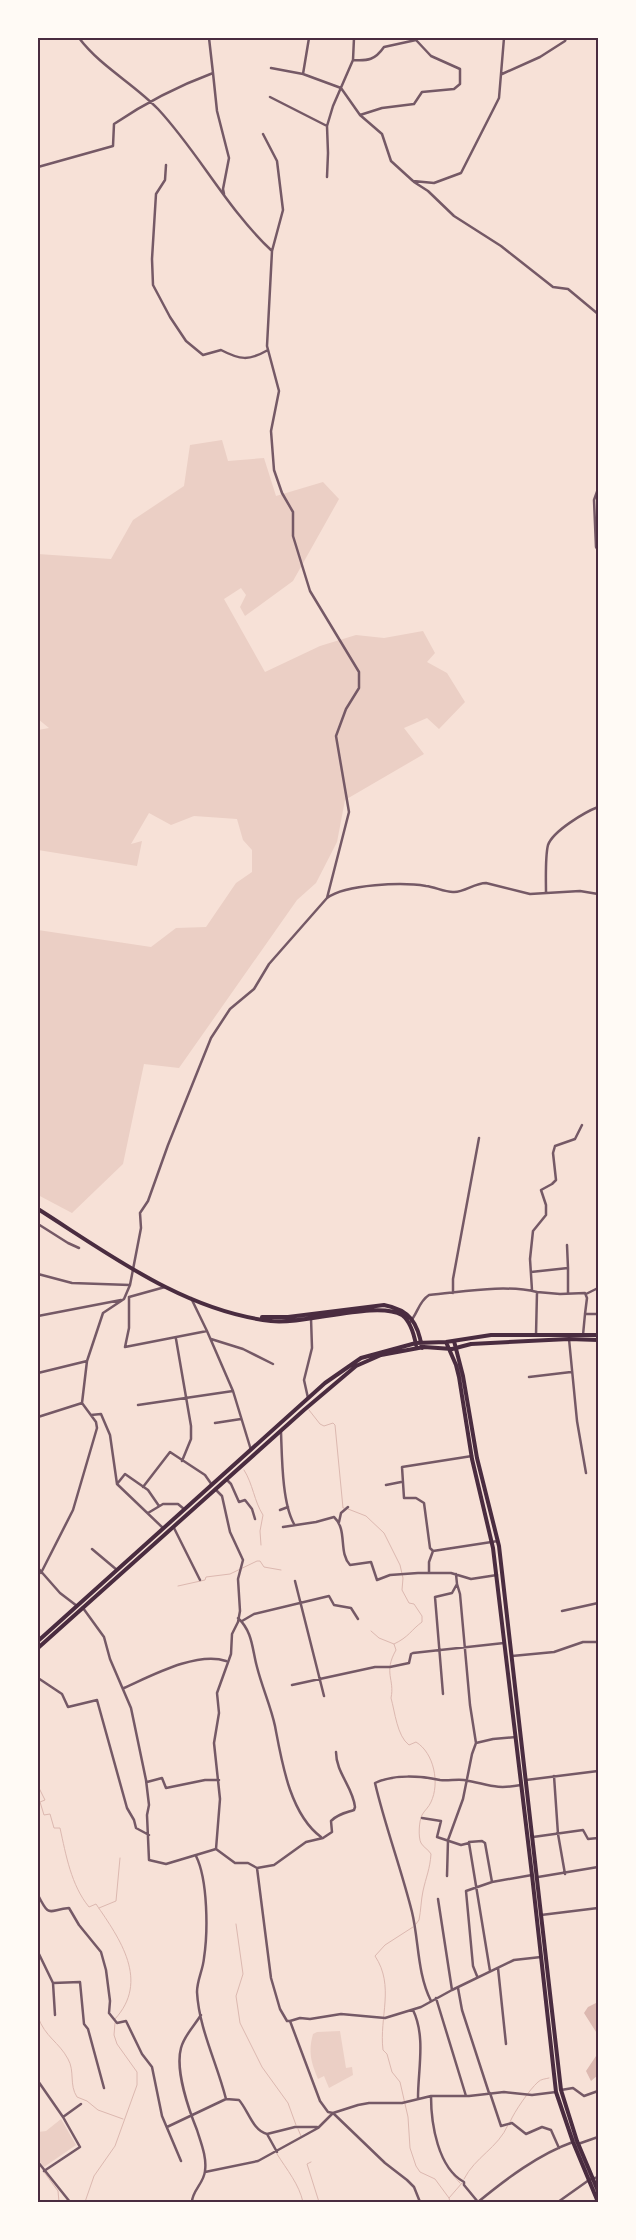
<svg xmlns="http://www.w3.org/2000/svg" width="636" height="2240" font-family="'IBM Plex Sans',sans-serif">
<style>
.green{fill:#ebcfc5}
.water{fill:#dcb8b0}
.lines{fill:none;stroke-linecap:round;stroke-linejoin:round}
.stream{stroke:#dcb8b0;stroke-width:1}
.minor{stroke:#755966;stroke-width:2.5}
.secondary{stroke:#4a2c40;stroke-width:4}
.neatline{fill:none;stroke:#4a2c40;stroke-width:2}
</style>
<rect width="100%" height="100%" fill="#f7e1d7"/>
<!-- green -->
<path class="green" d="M222 440 228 461 264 458 276 496 323 482 339 499 293 581 245 616 240 607 246 595 241 588 224 599 265 672 320 646 356 635 384 638 423 631 435 653 427 662 447 673 465 702 439 729 427 718 404 728 424 754 345 800 337 842 316 883 297 900 179 1068 144 1064 123 1164 72 1213 38 1195V930L151 947 176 928 206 927 236 883 252 872V850L243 840 237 819 194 816 171 825 149 813 131 844 142 841 137 866 38 850V730L49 728 38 719V554L111 559 133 520 184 486 190 445Z
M340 2031 346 2068 352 2067 353 2075 329 2088 324 2076 318 2079C311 2062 308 2052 313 2034L317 2032Z
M61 2119 76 2145 44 2167 38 2159V2132L46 2131Z"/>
<!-- water -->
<path class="water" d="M598 2002V2035L584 2013 588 2007Z
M598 2053V2075L591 2081 586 2071Z"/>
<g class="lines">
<!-- stream -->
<path class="stream" d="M309 1410 320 1424 324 1426 333 1423 335 1425 343 1508H344
M244 1470C253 1484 254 1501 263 1515L260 1531 261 1545
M348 1509 366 1516 384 1533 400 1565 403 1578 402 1590 409 1603 414 1604 422 1616V1622C411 1630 409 1637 394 1644
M178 1586 205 1580 206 1577 230 1574 257 1561H260L264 1567 281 1570
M371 1631 379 1638 394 1644 396 1650C383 1673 395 1679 391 1698 395 1712 397 1736 409 1745L416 1742C434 1753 440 1783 431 1802 429 1807 424 1811 422 1815 419 1821 418 1837 421 1843 423 1847 429 1850 431 1854 430 1869 426 1877 423 1891 421 1900 421 1910 419 1920L416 1924
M38 1786 45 1800 40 1802 44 1815 50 1814 54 1828H60C66 1855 71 1885 89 1907L96 1904C120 1939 150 1981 115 2019
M99 1908 116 1901 120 1858
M236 1924 243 1974 236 1996 240 2023 262 2067 288 2103 296 2125
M413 1927 385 1945 375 1956C395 1986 379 2017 383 2050L387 2054 392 2072 400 2082 408 2117 410 2148 416 2166 420 2172 435 2179 449 2198
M38 2017C45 2037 59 2042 68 2059 75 2071 69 2085 77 2097L87 2101 98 2110 123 2119
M510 2122C514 2112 530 2089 538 2082 541 2079 545 2079 549 2078
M298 2129 301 2136
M277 2154C287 2170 299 2184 303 2202
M311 2162 307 2164 319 2202
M44 2172 58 2191 59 2202
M453 2175 460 2183
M464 2179C475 2157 498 2148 508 2125
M85 2202 94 2176 115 2146 137 2085V2072L117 2044 114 2035 115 2023
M450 2202 449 2198 462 2183"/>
<!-- minor -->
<path class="minor" d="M353 60C368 61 375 60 384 47L416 40 431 56 460 69V84L454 89 422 92 414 104 382 108 360 115
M271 68 303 74 341 88 360 115 382 134 391 161 413 181 434 183 461 173 494 108 499 98 504 38
M213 73 217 111 229 158 223 189 224 194
M303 74 309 38
M502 74 540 57 565 41 566 38
M270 97 327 126
M263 134 277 161 283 210 272 251
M166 165 165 180 156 194 152 259 153 285 170 317 186 341 203 355 221 350C240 360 249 361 268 350
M38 167 113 146 114 124C145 103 178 86 213 73L209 38
M327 177 328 153 327 126 333 106 353 60 354 38
M414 182 428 191 454 216 501 246 553 287 568 289 598 314
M598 489 594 500 596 547 598 550
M546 893C546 880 545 857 548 845 553 831 585 812 598 807
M327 898C346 884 403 882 426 886 435 887 444 892 453 892 464 893 474 883 486 883L530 894 580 891 598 894
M38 1224 68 1243 79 1248
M568 1268V1293
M531 1272 568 1268 567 1245
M38 1274 72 1283 130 1285
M532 1290 530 1259 533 1231 546 1215V1205L541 1190 552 1184 556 1180 553 1153 555 1146 575 1139 582 1125
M537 1292 560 1294 585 1293 587 1298 585 1314H598
M453 1293V1279L479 1138
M586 1294 598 1288
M129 1297V1328L125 1347 207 1331
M129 1297 165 1287
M191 1298 207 1331 233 1391 251 1450
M38 1316 121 1300
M409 1323C418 1314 418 1302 429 1295 463 1292 503 1284 537 1292L536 1335
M583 1335 585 1314
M176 1339 191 1426V1439L182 1461
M211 1339 243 1349 273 1364
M569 1339 577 1421 586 1473
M38 1373 87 1361
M529 1377 571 1372
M308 1398 304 1380 312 1348 311 1318
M138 1405 233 1391
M91 1415 101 1414 110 1435 117 1484 163 1528
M38 1417 82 1403
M215 1423 241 1419
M281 1432C282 1457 282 1503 294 1524
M227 1480 231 1484 239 1502 245 1500 252 1509 255 1519
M117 1484 125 1474 148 1490 159 1506
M386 1485 401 1482
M143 1487 170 1452 205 1475 212 1485
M280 1510 288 1507
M148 1513 163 1504H178L184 1509
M339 1522 341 1513 348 1507
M283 1527 316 1522 334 1517C348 1530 338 1552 350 1565L371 1562 377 1580 390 1575 418 1573H451L471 1579 497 1575
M174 1528 200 1580
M92 1549 117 1570
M433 1551 430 1548 424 1503 416 1498H404L402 1467 472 1456
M38 1568 60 1593 77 1606
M41 1573 73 1510 97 1428 96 1422 82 1403 87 1361 103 1313 124 1299 130 1285 141 1228 140 1213 148 1201 168 1145 211 1038 230 1009 254 989 269 964 327 898 349 812 336 736 346 709 359 688V672L310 591 293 536V512L282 493 274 470 271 431 279 391 267 346 272 251C227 209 199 153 158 109 133 83 101 67 79 38
M429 1573V1562L433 1551 498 1541
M295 1581 324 1696
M457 1584 460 1594 470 1705 476 1743
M83 1608 104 1637 110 1659 131 1708 146 1780 149 1805 147 1815 149 1860 166 1864 216 1849 235 1863H248L257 1868 274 1865 306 1842 323 1838 332 1832 331 1821C338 1814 345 1813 354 1810L355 1807C353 1787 336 1773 336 1752
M562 1611 598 1603
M238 1618C253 1632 252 1649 257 1667 262 1687 271 1707 275 1726 282 1763 290 1814 321 1837
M242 1621 254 1614 329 1596 334 1605 351 1608 358 1619
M512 1656 554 1652 583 1642H598
M38 1678 62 1694 68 1707 97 1700 127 1808 134 1820 136 1828 149 1835
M292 1685 375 1667H390L409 1663 411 1654 413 1653 504 1643
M124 1688C151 1676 197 1651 226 1661
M443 1694 435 1597 452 1593 457 1584 456 1574
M554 1776 558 1834 565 1874
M526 1780 598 1771
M147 1782 162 1778 166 1788 205 1780H219
M422 1818 441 1821 437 1837 461 1845 469 1843 490 1971
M533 1837 583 1830 588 1839 598 1838
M469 1842 482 1841 485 1843 492 1882
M216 1849 220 1799 214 1743 219 1713 217 1693 231 1654 232 1634 238 1622 240 1611 238 1579 243 1560 230 1532 222 1496 216 1490
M196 1856C208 1880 208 1932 204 1958 203 1970 197 1980 197 1992 199 2029 217 2063 226 2099L239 2100C248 2110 253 2131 267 2134L277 2152
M257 1868 271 1978 280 2009 287 2021H290L320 2101 328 2112 333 2113 385 2163 407 2180 414 2187 420 2202
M447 1876 448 1840 463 1799 472 1754 476 1743 493 1739 516 1737
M538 1877 598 1867
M38 1895C50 1919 48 1910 69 1908L79 1925 101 1952 106 1970 110 2001 109 2013 117 2023 126 2021 142 2054 152 2067 162 2116 181 2161
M438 1899 452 1990 514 1960 541 1957
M541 1915 598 1908
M38 1952 53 1983 55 2015
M498 1968 506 2044
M477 1976 473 1966 466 1891 492 1882 532 1875
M53 1983 80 1982 84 2024 88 2029 104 2088
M458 1988 462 2010 489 2093
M436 1998 466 2096
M431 2001C417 1973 419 1941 412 1912 401 1868 385 1826 375 1783 393 1774 421 1776 440 1780 448 1781 456 1779 464 1780 488 1784 494 1790 521 1785
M413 2010C426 2037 418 2069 418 2098
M290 2021 300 2018 310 2019 341 2014 385 2018 421 2007 452 1990
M38 2081 63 2117 80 2147 44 2171
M561 2090 573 2088 584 2096 598 2091
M490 2093 501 2126 512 2123 526 2134 542 2127 551 2130 559 2148
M431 2096C431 2124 438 2168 464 2182V2185L478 2202
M63 2117 81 2104
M167 2127 226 2099
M267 2134 295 2127H317
M578 2144 598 2137
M38 2162 70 2202
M205 2172 258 2161 318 2128 333 2113 358 2105 369 2103H402L431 2096H469L504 2092 532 2095 556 2092
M192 2202C192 2191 204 2183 205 2171 207 2157 201 2143 197 2130 189 2110 175 2070 181 2048 184 2036 194 2026 201 2015
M478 2202C506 2179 539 2154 573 2142
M558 2202 589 2180 598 2177"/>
<!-- secondary -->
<path class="secondary" d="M38 1209C109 1254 184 1311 271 1321 304 1325 377 1300 402 1315 411 1322 414 1334 416 1345
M262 1317H288L384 1305C410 1310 418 1323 422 1348
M454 1341 463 1376 477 1458 499 1546 561 2090 577 2141 598 2191
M446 1342 456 1365 459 1377 472 1459 493 1548 532 1875 556 2092 573 2142 598 2202
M38 1641 325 1383 361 1358 416 1343 446 1342 491 1335H598
M38 1648 304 1410 356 1366 381 1355 424 1347 452 1349 471 1344 569 1339 598 1340"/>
</g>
<!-- border -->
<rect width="636" height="2240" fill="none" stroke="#fffaf5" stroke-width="78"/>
<rect x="39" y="39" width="558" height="2162" class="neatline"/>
</svg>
